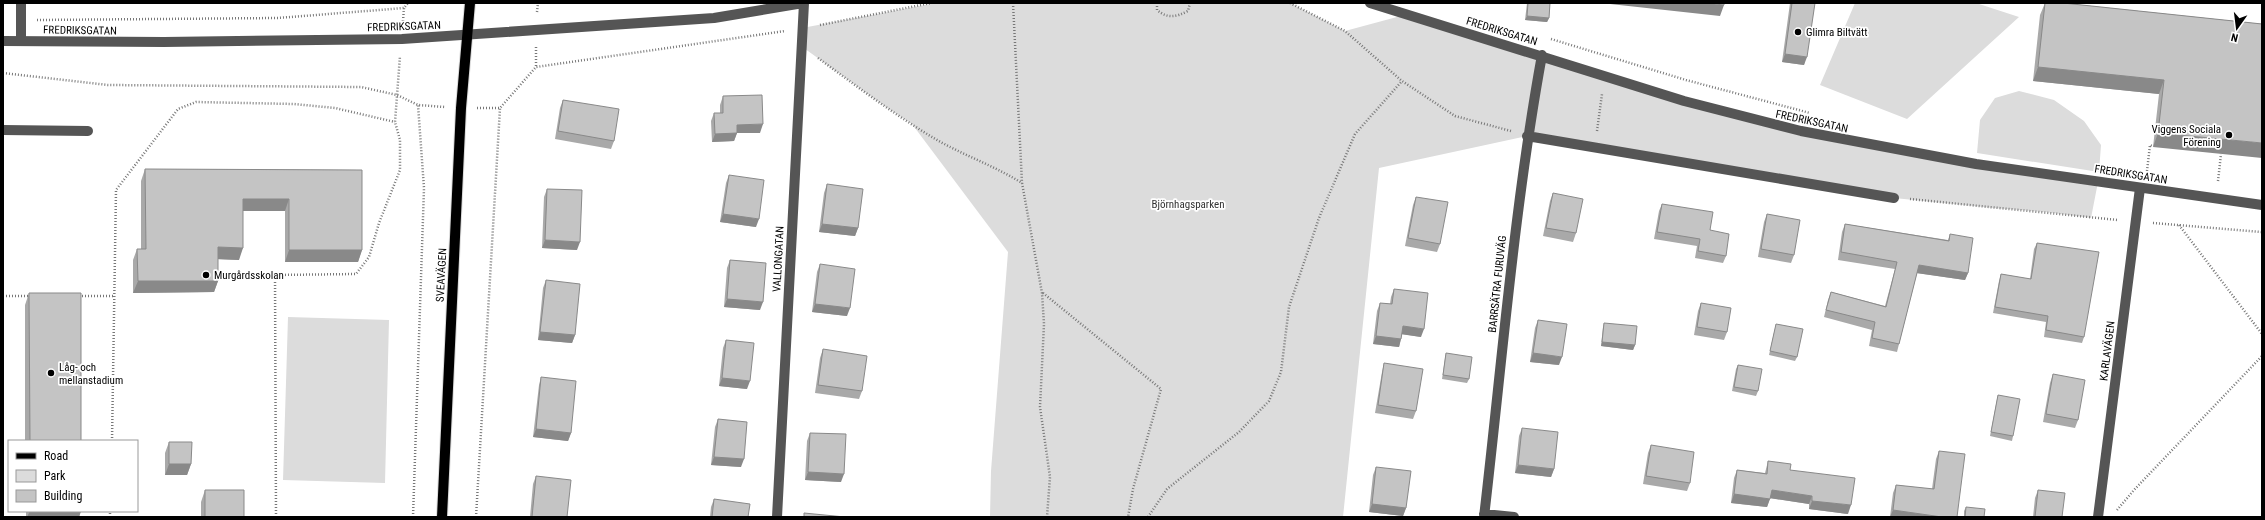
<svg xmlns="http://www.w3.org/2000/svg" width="2265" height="520" font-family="'Roboto Condensed',sans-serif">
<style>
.green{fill:#dcdcdc}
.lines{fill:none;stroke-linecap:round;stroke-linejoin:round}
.major-casing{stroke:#dbdbdb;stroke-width:12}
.path{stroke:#777;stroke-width:2.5;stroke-dasharray:1 2;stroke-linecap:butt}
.minor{stroke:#555;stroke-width:10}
.major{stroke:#000;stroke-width:10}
.wall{fill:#a9a9a9}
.shaded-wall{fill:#898989}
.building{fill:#c4c4c4;stroke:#898989}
.poi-dot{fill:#000;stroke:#fff;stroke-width:1.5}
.labels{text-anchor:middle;stroke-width:3.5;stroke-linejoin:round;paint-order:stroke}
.street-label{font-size:11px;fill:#000;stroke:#fff}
.poi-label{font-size:11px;fill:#000;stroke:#fff;text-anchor:start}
.park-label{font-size:11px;fill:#333;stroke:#fff}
</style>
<rect width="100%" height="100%" fill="#fff"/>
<!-- green -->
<path class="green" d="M936 3H1290L1345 31 1408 14 1742 117 2098 182 2091 218 2046 212 1994 208 1894 198 1527 136 1379 168 1343 517H990L991 471 1008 252 912 124 886 107 801 46 802 28Z
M1855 3H1976L2019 17 1907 119 1820 85Z
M2019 91 2054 100 2084 121 2101 145 2099 172 1977 153 1980 120 1995 98Z
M288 317 389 320 385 483 283 480Z"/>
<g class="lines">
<!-- major casing -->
<g class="major-casing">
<path id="major" d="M442 517 461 108 470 3"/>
</g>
<!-- path -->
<path class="path" d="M1013 3 1022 183
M1157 3V10C1168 19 1176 17 1188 11L1190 3
M1290 3 1345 31 1402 81 1455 116 1511 131
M537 12 538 3
M37 20 278 18 404 8 408 3
M403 21 404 8
M820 25 931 3
M1551 39 1686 80 1810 113
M536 47V67
M818 58C855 85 892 113 932 137 960 154 993 165 1022 183L1042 293 1044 324 1040 407 1050 477 1047 517
M3 73 108 85 361 87 397 95 418 105 445 107
M477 108H500L536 67 785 31
M1597 131 1602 94
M2147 171 2150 145 2152 146
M2218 181 2221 154
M1910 199 2118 220
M2153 223 2262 232
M2179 225 2262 334
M1043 293 1161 389 1133 489 1128 517
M3 296H30
M79 296H115
M112 441 116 190 178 109 196 102 294 104 335 108 395 122
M2117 510 2134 490 2262 356
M110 517V511
M276 517 275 275 356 274 369 257 379 223 400 170V140L395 122 400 56
M413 517 424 188 418 105
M476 517 500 108
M1148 517 1167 489 1239 432 1269 401 1281 372 1289 307 1319 218 1355 134 1402 81"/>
<!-- minor -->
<path class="minor" d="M1370 3 1684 101 1801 131 1976 164 2262 205
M3 41 164 42 402 39 714 18 803 3
M21 41V3
M3 130 88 131
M1527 136 1894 198
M1484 514 1514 517
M777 517 804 3
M1484 517C1502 363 1514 208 1542 55
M2098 517 2140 188"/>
<!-- major -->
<use href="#major" class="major"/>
</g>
<!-- wall -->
<path class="wall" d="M1527 3H1550L1549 18 1547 22 1525 20Z
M1790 3H1815L1804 65 1782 62Z
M2045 3H2063L2262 24 2153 147 2159 94 2033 81 2040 15Z
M723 96 760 133H737L734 141 712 142 711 121 714 113H720V105Z
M563 100 614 141 611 149 555 139 560 108Z
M145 169 362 170V250L358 262H285V211H243L239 260 218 259V281L214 292 133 293V260L137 249H141V181Z
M729 175 756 227 720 222 726 183Z
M827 184 858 228 855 236 819 232 824 193Z
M547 189 577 250 542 248 544 197Z
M1553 193 1576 233 1573 242 1543 236 1550 201Z
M1416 197 1440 244 1437 252 1405 246 1413 205Z
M1662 204 1710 230 1726 256 1723 263 1695 258 1697 246 1654 239 1659 211Z
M1767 214 1794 255 1791 263 1758 257 1764 222Z
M1845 224 1948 240 1950 234 1968 273 1965 280 1917 273 1899 344 1897 352 1869 346 1872 330 1824 317 1828 300 1831 292 1885 306 1895 269 1838 260 1842 232Z
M2037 243 2084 337 2082 343 2044 337 2046 322 1993 313 1999 281 2001 274 2030 279 2034 249Z
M730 260 760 310 724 307 727 268Z
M820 264 847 316 812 312 817 272Z
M546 280 575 335 572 343 538 340 543 288Z
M1394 289 1421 337 1402 334 1399 347 1373 344 1377 311 1380 303 1390 304 1391 297Z
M29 293 81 441H25V305Z
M1701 303 1727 332 1724 340 1694 335 1698 311Z
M1538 320 1559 365 1530 362 1535 328Z
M1604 323 1635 345 1633 350 1601 346 1603 327Z
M1776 324 1797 357 1795 361 1769 355 1775 328Z
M726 340 747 389 719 386 723 348Z
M823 349 862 391 859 399 815 393 820 358Z
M1446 353 1469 379 1467 383 1442 379 1445 358Z
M1384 363 1416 411 1413 419 1375 413 1382 372Z
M1738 365 1758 391 1756 396 1732 391 1736 369Z
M2053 374 2078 420 2075 428 2043 422 2050 383Z
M541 377 571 433 568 441 533 437 539 385Z
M1998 395 2013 436 2012 441 1990 436 1997 399Z
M718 419 741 467 711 465 715 427Z
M1522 428 1554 469 1551 477 1515 473 1519 436Z
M810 433 841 482 805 480 807 441Z
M169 442 191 464 187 475H165V453Z
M1651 445 1690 483 1687 491 1643 484 1648 453Z
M1939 451 1957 517H1890L1893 493 1896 485 1932 489 1936 459Z
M1768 461 1790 470 1848 514 1809 509V504L1770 498 1767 507 1731 503 1734 478 1737 470 1765 473Z
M1376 467 1406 508 1403 516 1369 512 1373 475Z
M536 476 567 517H530L533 484Z
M205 490 244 517H201V502Z
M2038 490 2062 517H2033L2035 498Z
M714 499 748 517H710L711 507Z
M1966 507 1984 517H1964V511Z
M26 511H81L79 517H26Z"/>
<!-- shaded-wall -->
<path class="shaded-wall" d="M1611 3H1705L1724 5 1720 16 1610 4Z
M1527 16 1549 18 1547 22 1525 20Z
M1785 54 1807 57 1804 65 1782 62Z
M2038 67 2164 80 2159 94 2033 81Z
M763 124 760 133H737L734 141 712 142 715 134 737 125Z
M2158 133 2262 143V158L2153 147Z
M243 199H289L285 211H238Z
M723 214 759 219 756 227 720 222Z
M822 224 858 228 855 236 819 232Z
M545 240 580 242 577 250 542 248Z
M218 247 243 248 239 260 214 259Z
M289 250H362L358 262H285Z
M1919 265 1968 273 1965 280 1916 273Z
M138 281H218L214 292 133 293Z
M727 299 763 302 760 310 724 307Z
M815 304 850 308 847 316 812 312Z
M1403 326 1424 329 1421 337 1400 334Z
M540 332 575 335 572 343 538 340Z
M1376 336 1401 339 1399 347 1373 344Z
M1602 342 1635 345 1633 350 1601 346Z
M1533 353 1562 357 1559 365 1530 362Z
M722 378 750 381 747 389 719 386Z
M536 429 571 433 568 441 533 437Z
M714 457 744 459 741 467 711 465Z
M169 464H191L187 475H165Z
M1518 465 1554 469 1551 477 1515 473Z
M808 472 844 474 841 482 805 480Z
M1772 490 1812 496 1809 504 1769 498Z
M1734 494 1770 499 1767 507 1731 503Z
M1812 501 1851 505 1848 514 1809 509Z
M1372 504 1406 508 1403 516 1369 512Z
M1893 510 1942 517H1890Z
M30 511H81L79 517H27Z"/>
<!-- building -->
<path class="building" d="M1528 3H1550L1549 18 1527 16Z
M1705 3H1724V5Z
M1792 3H1815L1807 57 1785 54Z
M2045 3H2063L2262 24V143L2158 133 2164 80 2038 67Z
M762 95 763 124 737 125V133L715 134 714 113H723V96Z
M563 100 619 109 614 141 558 131Z
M145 169 362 170V250H289V199H243V248L218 247V281H138L137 249H146Z
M729 175 764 180 759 219 723 214Z
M827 184 863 189 858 228 822 224Z
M547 189 582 190 580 242 545 240Z
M1553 193 1583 199 1576 233 1546 228Z
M1416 197 1448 202 1440 244 1408 238Z
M1662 204 1713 212 1710 230 1729 234 1726 256 1698 251 1700 239 1657 232Z
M1767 214 1800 220 1794 255 1761 249Z
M1845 224 1949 241 1950 234 1973 238 1968 273 1919 265 1899 344 1872 338 1875 322 1826 310 1831 292 1886 307 1897 262 1841 252Z
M2037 243 2099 252 2084 337 2046 330 2048 316 1995 307 2001 274 2031 279Z
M730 260 766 263 763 302 727 299Z
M820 264 855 269 850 308 815 304Z
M546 280 580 284 575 335 540 332Z
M1394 289 1428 293 1424 329 1403 326 1401 339 1376 336 1380 303 1392 304Z
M29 293H81V441H30Z
M1701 303 1731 308 1727 332 1697 327Z
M1538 320 1567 324 1562 357 1533 353Z
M1604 323 1637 326 1635 345 1602 342Z
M1776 324 1803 329 1797 357 1770 351Z
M726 340 754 343 750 381 722 378Z
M823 349 867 356 862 391 818 385Z
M1446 353 1472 357 1469 379 1443 375Z
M1384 363 1423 369 1416 411 1378 405Z
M1738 365 1762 369 1758 391 1734 387Z
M2053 374 2085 380 2078 420 2046 414Z
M541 377 576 381 571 433 536 429Z
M1998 395 2020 399 2013 436 1991 432Z
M718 419 747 422 744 459 714 457Z
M1522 428 1558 432 1554 469 1518 465Z
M810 433 846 434 844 474 808 472Z
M169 442H192L191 464H169Z
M1651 445 1694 452 1690 483 1646 476Z
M1939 451 1965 454 1957 517H1942L1893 510 1896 485 1934 489Z
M1768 461 1791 464 1790 470 1855 478 1851 505 1812 501V496L1772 490 1770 499 1734 494 1737 470 1767 474Z
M1376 467 1411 471 1406 508 1372 504Z
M536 476 571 480 567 517H532Z
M205 490H244V517H205Z
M2038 490 2065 493 2062 517H2035Z
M714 499 750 504 748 517H712Z
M1966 507 1985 509 1984 517H1965Z
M804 513 845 517H804Z"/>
<!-- markers -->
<g class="poi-dot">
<circle cx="1798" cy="32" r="4"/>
<circle cx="2229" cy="135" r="4"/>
<circle cx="206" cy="275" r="4"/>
<circle cx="51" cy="373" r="4"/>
</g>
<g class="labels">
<!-- street labels -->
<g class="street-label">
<text transform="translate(404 26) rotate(-2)" y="4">FREDRIKSGATAN</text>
<text transform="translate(80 30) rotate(1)" y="4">FREDRIKSGATAN</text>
<text transform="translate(1502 31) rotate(17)" y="4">FREDRIKSGATAN</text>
<text transform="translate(1812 121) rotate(12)" y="4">FREDRIKSGATAN</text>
<text transform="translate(2131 174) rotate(9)" y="4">FREDRIKSGATAN</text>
<text transform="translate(778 259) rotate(-87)" y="4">VALLONGATAN</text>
<text transform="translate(441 275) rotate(-87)" y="4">SVEAVÄGEN</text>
<text transform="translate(1497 284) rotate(-84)" y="4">BARRSÄTRA FURUVÄG</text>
<text transform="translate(2107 351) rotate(-83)" y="4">KARLAVÄGEN</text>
</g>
<!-- poi labels -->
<g class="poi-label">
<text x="1806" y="36">Glimra Biltvätt</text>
<text x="2221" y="133" text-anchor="end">Viggens Sociala<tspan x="2221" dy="13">Förening</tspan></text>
<text x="214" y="279">Murgårdsskolan</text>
<text x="59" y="371">Låg- och<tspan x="59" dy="13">mellanstadium</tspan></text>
</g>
<!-- park labels -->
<g class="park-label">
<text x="1188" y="208">Björnhagsparken</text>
</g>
</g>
<!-- border -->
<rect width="2265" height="520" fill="none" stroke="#000000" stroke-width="8"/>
<!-- legend -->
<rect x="8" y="440" width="130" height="72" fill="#ffffff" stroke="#999999"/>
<rect x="16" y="453" width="20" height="6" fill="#000000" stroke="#999999"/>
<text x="44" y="460" font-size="12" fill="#000000">Road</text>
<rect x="16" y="470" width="20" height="12" fill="#dcdcdc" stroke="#999999"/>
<text x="44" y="480" font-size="12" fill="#000000">Park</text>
<rect x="16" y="490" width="20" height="12" fill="#c4c4c4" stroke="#999999"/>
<text x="44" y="500" font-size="12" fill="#000000">Building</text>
<!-- north arrow -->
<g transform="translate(2237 28) rotate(194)" stroke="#ffffff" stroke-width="3" paint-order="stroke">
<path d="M0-3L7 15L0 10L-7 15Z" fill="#000000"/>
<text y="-6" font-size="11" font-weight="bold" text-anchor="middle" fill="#000000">N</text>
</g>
</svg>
